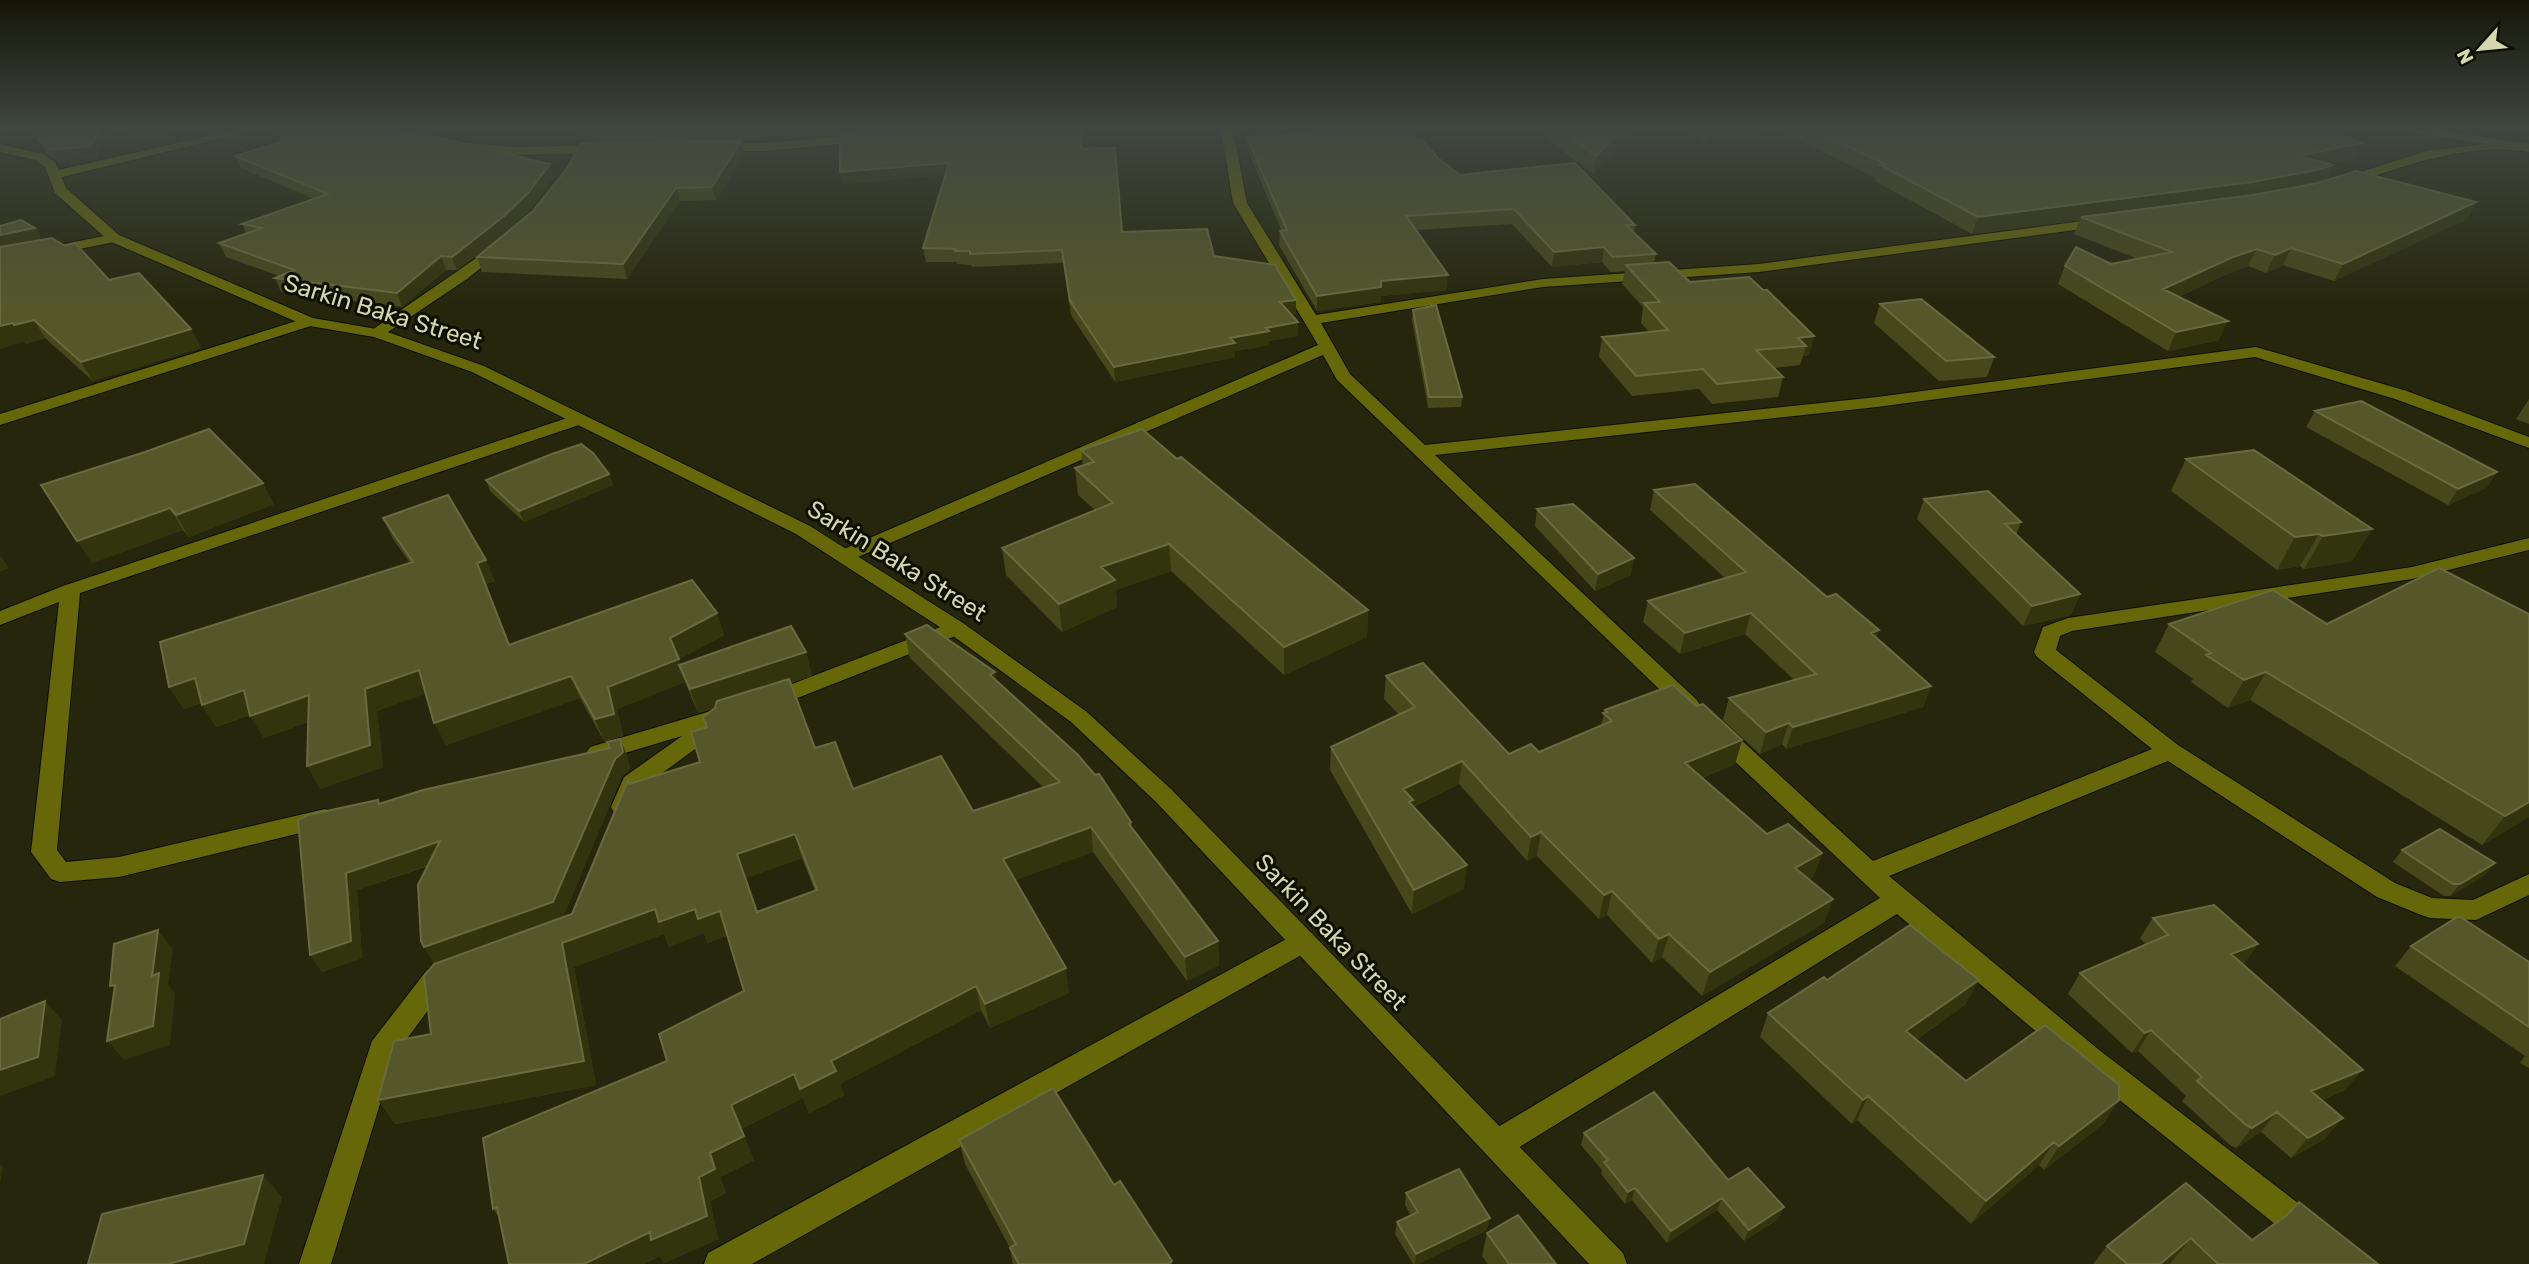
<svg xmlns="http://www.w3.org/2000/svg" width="2529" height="1264" font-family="Rubik,sans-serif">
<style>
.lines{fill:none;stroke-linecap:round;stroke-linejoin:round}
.minor-casing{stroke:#0f0f00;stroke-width:2}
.tertiary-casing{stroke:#0f0f00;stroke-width:2}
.minor{fill:#656708;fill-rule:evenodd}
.tertiary{fill:#656708;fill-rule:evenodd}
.wall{fill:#46481b;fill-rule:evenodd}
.shaded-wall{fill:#32340e}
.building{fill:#55572b;stroke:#696b3f;stroke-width:2;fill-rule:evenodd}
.labels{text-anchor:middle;stroke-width:6;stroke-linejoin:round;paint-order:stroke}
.street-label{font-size:24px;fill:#d3d6ae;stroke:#0f0f00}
</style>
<rect width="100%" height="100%" fill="#25260c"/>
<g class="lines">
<!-- minor casing -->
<g class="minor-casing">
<path id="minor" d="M0 129H17L0 134Z
M239 129H260L54 179 48 175 54 171Z
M1221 129H1233L1247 203 1316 315 1543 279 1759 264 2105 218 2112 222 2105 226 1759 272 1543 287 1321 323 1350 374 1425 445 1877 397 2256 347 2407 391 2529 437V448L2395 399 2255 357 1877 407 1435 455 1697 700 1700 705 1697 710 1689 712 1681 710 1337 380 1323 355 851 560H837L834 556 837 552 1318 345 1233 203Z
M2409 129H2436L2529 144V152C2468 141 2402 167 2344 186H2336V180L2426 151 2485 144 2415 133Z
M869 134 875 138 873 141 763 151H716L710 147 716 143H763Z
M458 142 514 147 604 145 610 149 604 153 514 155 454 149 452 146Z
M114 234 121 238 119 241 0 265V257Z
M501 241 506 242V248L467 279 382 336H372L369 333 372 330Z
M309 317 314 319 317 322 314 325 0 425V414Z
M579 414 588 419 585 423 80 593 57 850 66 862 119 857 325 809 334 812 337 818 334 824 325 827 119 877 60 882 51 879 31 852 59 602 0 625V611L63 586Z
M2529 538V550L2412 579 2072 631 2060 636 2056 650 2178 745 2395 883 2432 898 2473 900 2529 874V895L2476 920 2430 918 2421 915 2377 897 2168 761 1889 876 2098 1049 2363 1253 2367 1264H2325L2078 1067 1897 914 1510 1153 1499 1157 1488 1153 1484 1143 1488 1133 1880 898 1710 738 1707 732 1710 726 1718 724 1726 726 1873 861 2152 749 2037 657 2034 652 2043 627 2068 618 2412 567Z
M956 621 963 623 966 628 963 633 777 706 769 708 761 706 758 701 761 696Z
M731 705 739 708 742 713 739 718 723 723 721 730 642 788 632 813 623 816 614 813 611 807 624 777 682 736 598 761 590 759 586 753 590 747Z
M1303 930 1312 933 1316 941 1312 949 752 1264H704L708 1253Z
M447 964 457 967 461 975 457 983 446 986 395 1055 331 1264H299L372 1041 427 970Z"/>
</g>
<!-- tertiary casing -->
<g class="tertiary-casing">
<path id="tertiary" d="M0 144 43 154 55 162 66 188 119 235 313 318 382 330 484 366 810 526 963 623 1087 712 1172 790 1623 1253 1627 1264H1589L1156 802 1071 722 949 633 796 534 472 372 374 337 304 325 109 241 55 193 45 167 35 160 0 152Z"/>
</g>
<!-- minor -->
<use href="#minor" class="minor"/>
<!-- tertiary -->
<use href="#tertiary" class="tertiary"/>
</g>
<!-- wall -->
<path class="wall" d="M32 129H172L167 137 111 143 108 137 96 157 58 161 46 153Z
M276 129H380L554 177 533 206 509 230 457 270H446L402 307 281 292 275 278 279 276 226 257 219 243 246 233 242 224 314 199 241 168 235 156 283 142Z
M585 129H887L763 140 586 143 582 132Z
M1337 129H1400L1460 175 1635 225 1634 232 1656 254 1654 263 1690 282 1814 336 1809 355 1803 356 1800 365 1774 368 1783 377 1778 397 1712 404 1699 389 1632 396 1599 357 1602 337 1649 332 1641 323 1643 307 1622 284 1625 271 1611 272 1602 262 1552 267 1512 224 1416 230 1447 290 1381 296 1380 302 1317 311 1279 245 1280 231 1281 230 1248 150 1247 137 1337 131Z
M1546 129H1634L1594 174 1545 138Z
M1682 129H2323L2354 159 2329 164 2326 180 2476 202 2467 219 2334 281 2283 265 2266 273 2248 266 2225 275 2178 297 2219 340 2168 351 2058 284 2065 266 2111 264 2138 259 2074 234 2080 220 1972 234 1875 181 1876 178 1777 130 1707 143Z
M1083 149 1122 232 1214 256 1296 314H1292L1298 322V336L1269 341V345L1235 351V357L1115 382 1071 315 1063 263 972 267 971 265 957 264 956 262H926L923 248 945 175 843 184 840 172Z
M744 154 716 200 680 201 627 279 482 272 477 257Z
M35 228 42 240 191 329 201 348 93 381 45 338 26 344 24 341 0 349Z
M1880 304 1994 357 1987 377 1939 381 1874 323Z
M1413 310 1462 397 1461 407 1428 408 1412 320Z
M2529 399V424L2516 419Z
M2315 411 2497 472 2486 488 2448 505 2306 427Z
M1081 450 1177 459 1368 610 1367 637 1284 675 1171 571 1116 590 1117 607 1062 632 1006 575 1002 548 1095 510 1078 495 1075 468 1083 466Z
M2186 459 2372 529 2352 561 2304 569 2300 566 2277 570 2171 491Z
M609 474 613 485 524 522 490 491 486 480Z
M41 485 274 504 189 537 183 530 92 563Z
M1654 490 1827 597 1876 637 1931 686 1923 707 1786 749 1782 744 1760 754 1723 720 1729 698 1794 680 1745 634 1680 654 1643 622 1648 601 1725 578 1650 510Z
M1924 499 2021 522 2016 535 2080 594 2071 615 2023 626 1917 519Z
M1537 509 1631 575 1595 591 1535 526Z
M383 518 495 581 486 584 510 645 717 613 724 635 679 659 681 665 806 652 812 676 790 683 815 748 853 789 973 811 1043 787 910 658 905 634 997 681 1131 822 1132 828 1218 941 1219 965 1187 981 1093 852 1015 880 1069 993 990 1028 981 1010 840 1084 844 1095 809 1113 803 1098 741 1129 754 1160 720 1177 726 1193 710 1201 718 1239 664 1263 660 1256 644 1264H509L499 1217 493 1209 667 1061 744 991 727 936 707 943 704 933 669 947 664 934 574 967 596 1085 395 1124 378 1100 431 1034 434 964 428 866 357 890 362 958 322 972 310 955 378 800 380 804 609 748 607 742 620 739 627 756 630 769 622 776 563 917 572 914 628 780 630 784 700 762 706 727 703 717 715 708 698 713 685 682 617 709 623 736 604 741 580 698 446 745 426 693 377 711 383 767 320 789 308 722 264 738 250 715 216 727 202 703 184 709 169 687 410 563 393 539ZM802 858 815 891 757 912 746 878Z
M2273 590 2529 817 2482 845 2250 700 2228 708 2191 682 2193 679 2155 652 2169 624Z
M1386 676 1509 754 1539 752 1601 725 1605 710 1696 706 1742 740 1735 764 1702 778 1767 834 1822 853 1813 877 1809 879 1833 899 1824 923 1702 996 1662 957 1652 963 1607 915 1599 919 1537 856 1527 861 1459 784 1413 807 1464 889 1412 914 1330 770 1331 747 1399 715 1384 699Z
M2402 850 2485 875 2450 896H2444L2393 862Z
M2153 918 2258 944 2243 964 2345 1090 2322 1100 2326 1138 2291 1158 2261 1132 2236 1148 2230 1145 2182 1101 2186 1096 2138 1051 2132 1053 2068 994 2080 973 2146 945 2140 938Z
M2411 946 2529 962V1068L2520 1063 2525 1056 2395 966Z
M1827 980 1966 1004 1916 1040 1966 1081 2119 1100 2103 1124 2044 1170 2039 1165 1971 1224 1857 1120 1852 1124 1760 1037 1768 1013Z
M1584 1133 1728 1180 1778 1219 1744 1241 1717 1210 1667 1243 1632 1200 1625 1204 1601 1174 1602 1170 1581 1145Z
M959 1140 1114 1185 1172 1261V1264H1013L1010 1248 965 1164Z
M2186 1183 2252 1240 2378 1264H2093L2107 1246Z
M1406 1193 1487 1230 1418 1264H1413L1395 1234 1397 1222 1411 1215 1405 1205Z
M1487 1233 1556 1264H1488L1482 1256Z"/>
<!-- shaded-wall -->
<path class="shaded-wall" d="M101 129H172L167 137 111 143 108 137 96 157 58 161 52 150Z
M760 129H887L763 140Z
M1622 129H1634L1594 174 1596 156Z
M1710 129H1778L1777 130 1707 143Z
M741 141 744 154 716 200 712 187Z
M2362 143 2354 159 2291 172 2298 156Z
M949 163 951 175 843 184 840 172Z
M550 164 554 177 533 206 509 230 457 270 452 257Z
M2333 165 2326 181 2245 198 2081 217 2080 220 1972 234 1978 217Z
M676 188 680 201 627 279 623 264Z
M2476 202 2467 219 2334 281 2343 264Z
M35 228 45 245 0 254V235Z
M1604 247 1602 262 1552 267 1554 252Z
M2291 248 2283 265 2266 273 2275 255Z
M2257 249 2248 266 2225 275 2155 307 2163 289 2233 257Z
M441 256 446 270 402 307 397 293Z
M1448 275 1447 290 1381 296 1380 302 1317 311V296L1381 281Z
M1296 300V314L1280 316V302Z
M34 320 45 338 26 344 14 325Z
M2228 321 2219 340 2168 351 2176 332Z
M1298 322V336L1269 341V345L1235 351V357L1115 382 1114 367 1230 338 1266 328Z
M13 323 24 341 0 349V326Z
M191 329 201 348 93 381 81 362Z
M1814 336 1809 355 1803 356 1806 346 1798 338Z
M2497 472 2486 488 2448 505 2458 489Z
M609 474 613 485 524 522 519 511Z
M263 483 274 504 189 537 176 515Z
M170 508 183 530 92 563 77 541Z
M2372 529 2352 561 2304 569 2323 536Z
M2319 534 2300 566 2277 570 2295 537Z
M1169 544 1171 571 1116 590 1117 607 1062 632 1059 604 1101 567Z
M0 555 9 568 0 572Z
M1634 558 1631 575 1595 591 1598 574Z
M486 560 495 581 486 584 518 667 477 563Z
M2080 594 2071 615 2023 626 2032 606Z
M1368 610 1367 637 1284 675V647Z
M717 613 724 635 678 660 679 659 687 681 679 665 685 682 617 709 623 736 604 741 595 719 608 687 670 638Z
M1751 613 1745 634 1680 654 1685 633Z
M1879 630 1871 651V633Z
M806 652 812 676 698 713 690 689Z
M419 670 430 692 377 711 383 767 320 789 307 766 365 689Z
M995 672 999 695 990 675Z
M2266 672 2250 700 2228 708 2244 680Z
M571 676 580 698 446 745 434 723Z
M195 678 209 700 184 709 169 687Z
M1931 686 1923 707 1786 749 1793 727Z
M244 690 257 712 216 727 202 705Z
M309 695 321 717 264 738 250 716Z
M1789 723 1782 744 1760 754 1766 732Z
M620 739 627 756 630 769 622 776 562 920 435 965 424 947Z
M1742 740 1735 764 1679 787 1685 763Z
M1462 761 1459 784 1412 807 1411 824 1403 789Z
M2529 802V817L2482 845 2505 816Z
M1091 827 1093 852 1007 883 1003 859Z
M1541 832 1537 856 1527 861 1531 837Z
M795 834 802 858 746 878 737 854Z
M440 841 449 858 357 890 362 958 322 972 310 955 346 873Z
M1822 853 1813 877 1787 891 1795 868Z
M2495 863 2485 875 2450 896 2460 884Z
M1467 865 1464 889 1412 914 1414 890Z
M1612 891 1607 915 1599 919 1604 895Z
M1833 899 1824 923 1702 996 1710 972Z
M655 909H695L720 911 729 935 707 943 704 933 669 947 664 934 574 967 596 1085 395 1124 378 1100 562 943Z
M158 930 173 949 168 985 175 993 170 1045 124 1060 107 1041 152 976Z
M1669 934 1662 957 1652 963 1659 939Z
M1218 941 1219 965 1187 981 1185 957Z
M2258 944 2244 964 2217 974 2231 954Z
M1066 968 1069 993 990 1028 985 1004Z
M1979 980 1966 1004 1894 1055 1906 1031Z
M976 986 981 1010 840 1084 844 1095 809 1113 800 1089 831 1061Z
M45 1001 62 1020 55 1076 0 1096V1070Z
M2151 1030 2138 1051 2132 1053 2145 1033Z
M2363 1070 2345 1090 2295 1111 2311 1091Z
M794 1074 803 1098 741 1129 754 1160 720 1177 726 1193 710 1201 718 1239 664 1263 660 1256 644 1264H584L699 1177 731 1105Z
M1868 1096 1857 1120 1852 1124 1863 1100Z
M2119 1100 2103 1124 2044 1170 2059 1146Z
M2277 1112 2261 1132 2236 1148 2252 1128Z
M2343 1118 2326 1138 2291 1158 2308 1138Z
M2054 1142 2039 1165 1971 1224 1986 1201Z
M0 1164 3 1167 0 1184Z
M263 1175 282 1197 264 1264H168Z
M1635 1188 1632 1200 1625 1204 1628 1192Z
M1722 1198 1717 1210 1667 1243 1671 1231Z
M1784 1207 1778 1219 1744 1241 1749 1230Z
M1490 1218 1487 1230 1418 1264H1415L1416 1254Z
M2191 1238 2170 1264H2160Z"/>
<!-- building -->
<path class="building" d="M32 129H101L91 146 52 150 40 142Z
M106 129H135L105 132Z
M277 129H380L394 132 441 138 550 164 528 193 504 216 452 257 441 256 397 293 275 278 294 270 219 243 262 228 242 224 328 194 235 156 284 141Z
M585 129H746L582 132Z
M897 129H1081L1082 149 1115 148 1122 232 1207 229 1214 256 1275 265 1296 300 1280 302 1298 322 1266 328 1269 331 1230 338 1235 343 1114 367 1070 301 1062 250 970 254V251H955L956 249 923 248 949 163 840 172V134Z
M1338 129H1400L1416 140H1422L1439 159 1460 175 1575 163 1635 225H1626L1656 254 1613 257 1604 247 1554 252 1514 209 1406 216 1448 275 1381 281V287L1317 296 1280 231 1287 230 1247 137 1338 131Z
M1558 129H1622L1596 156Z
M1810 129H2323L2362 143 2298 156 2333 165 2317 170 2252 182 1978 217 1880 165 1885 164Z
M741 141 712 187 676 188 623 264 477 257 533 211 568 167 580 144Z
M2356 171 2476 202 2343 264 2291 248 2275 255 2257 249 2233 257 2163 289 2228 321 2176 332 2065 266 2076 247 2111 264 2172 252 2081 217 2253 195 2318 183Z
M21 220 35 228 0 235V226Z
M52 238 65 246 75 243 109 280 139 273 191 329 81 362 34 320 14 325 13 323 0 326V247Z
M1669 262 1690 282 1749 277 1763 290H1767L1814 336 1798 338 1806 346 1756 350 1783 377 1717 384 1703 369 1636 376 1602 337 1668 330 1644 303 1660 302 1626 265Z
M1921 299 1994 357 1946 361 1880 304Z
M1436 305 1462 397H1429L1413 310Z
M2361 401 2497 472 2458 489 2315 411Z
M209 429 263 483 176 515 170 508 77 541 41 485 145 452Z
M1142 429 1177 459 1181 457 1368 610 1284 647 1169 544 1101 567 1115 580 1059 604 1002 548 1113 503 1075 468 1094 462 1081 450Z
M581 444 593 453 609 474 519 511 486 480 552 454Z
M2254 450 2372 529 2323 536 2319 534 2295 537 2186 459Z
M1695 484 1827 597 1836 594 1879 630 1871 633 1931 686 1793 727 1789 723 1766 732 1729 698 1816 674 1751 613 1685 633 1648 601 1746 572 1654 490Z
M1988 491 2021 522 2005 524 2080 594 2032 606 1924 499Z
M448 495 486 560 477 563 509 645 692 580 717 613 670 638 679 659 608 687 614 714 595 719 571 676 434 723 419 670 365 689 370 745 307 766 309 695 250 716 244 690 202 705 195 678 169 687 160 642 413 562 383 518Z
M1573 504 1634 558 1598 574 1537 509Z
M2439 568 2529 614V802L2505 816 2266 672 2244 680 2206 655 2211 653 2169 624 2273 590 2327 624Z
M927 625 995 672 990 675 1078 755 1095 775 1099 774 1131 822 1129 824 1218 941 1185 957 1091 827 1003 859 1066 968 985 1004 976 986 831 1061 836 1071 800 1089 794 1074 731 1105 744 1136 710 1153 715 1169 699 1177 707 1216 651 1240 650 1232 584 1264H509L497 1207 493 1209 483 1138 667 1061 659 1034 744 991 720 911 698 919 695 909 659 922 655 909 562 943 584 1061 378 1100 394 1041 431 1034 424 976 434 964 572 914 628 780 629 784 700 762 691 732 707 727 703 717 715 708 717 701 789 679 815 748 835 742 853 789 941 756 973 811 1060 782 905 634ZM795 834 817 890 757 912 737 854Z
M791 626 806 652 690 689 679 665Z
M1423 663 1509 754 1531 744 1539 752 1612 721 1603 713 1607 712 1605 710 1673 685 1696 706 1703 704 1742 740 1685 763 1767 834 1788 824 1822 853 1795 868 1833 899 1710 972 1669 934 1659 939 1612 891 1604 895 1541 832 1531 837 1462 761 1403 789 1413 800 1409 802 1467 865 1414 890 1331 747 1415 707 1386 676Z
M620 739 623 752 615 759 553 902 424 947 421 941 418 885 440 841 346 873 351 941 310 955 298 820 308 815 378 800 379 804 423 790 610 748 607 742Z
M2440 829 2495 863 2460 884H2453L2402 850Z
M2214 905 2258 944 2231 954 2363 1070 2311 1091 2343 1118 2308 1138 2277 1112 2252 1128 2246 1125 2197 1081 2202 1077 2151 1030 2145 1033 2080 973 2168 935 2153 918Z
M2459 916 2529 962V1027L2411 946Z
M1910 925 1979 980 1906 1031 1966 1081 2045 1025 2119 1085V1100L2059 1146 2054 1142 1986 1201 1868 1096 1863 1100 1768 1013 1824 977 1827 980Z
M158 930 152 976 159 973 153 1026 107 1041 115 985 110 986 114 944Z
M45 1001 38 1057 0 1070V1019Z
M1053 1088 1114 1185 1120 1181 1172 1261 1167 1264H1019L1010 1248 1016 1244 959 1140Z
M1654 1092 1728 1180 1748 1168 1784 1207 1749 1230 1722 1198 1671 1231 1635 1188 1628 1192 1604 1162 1608 1160 1584 1133Z
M1459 1169 1490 1218 1416 1254 1397 1222 1418 1212 1406 1193Z
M263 1175 244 1244 168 1264H88L102 1214Z
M2186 1183 2252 1240 2287 1215 2299 1202 2378 1264H2218L2191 1238 2160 1264H2127L2107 1246Z
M1518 1215 1556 1264H1509L1487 1233Z"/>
<!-- sky -->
<linearGradient id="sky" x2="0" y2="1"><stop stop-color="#141507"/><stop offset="0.42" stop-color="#404740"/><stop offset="1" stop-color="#404740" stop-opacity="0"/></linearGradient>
<rect width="2529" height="306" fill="url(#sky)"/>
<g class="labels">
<!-- street labels -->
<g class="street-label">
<text transform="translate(383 312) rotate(17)" y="8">Sarkin Baka Street</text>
<text transform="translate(897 561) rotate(32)" y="8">Sarkin Baka Street</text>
<text transform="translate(1331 932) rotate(46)" y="8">Sarkin Baka Street</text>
</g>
</g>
<!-- north arrow -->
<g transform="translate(2480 49) rotate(243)" stroke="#0f0f00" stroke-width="5" paint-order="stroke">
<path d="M0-5L12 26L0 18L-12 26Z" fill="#d3d6ae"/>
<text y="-10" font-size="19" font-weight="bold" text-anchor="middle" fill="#d3d6ae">N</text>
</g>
</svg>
